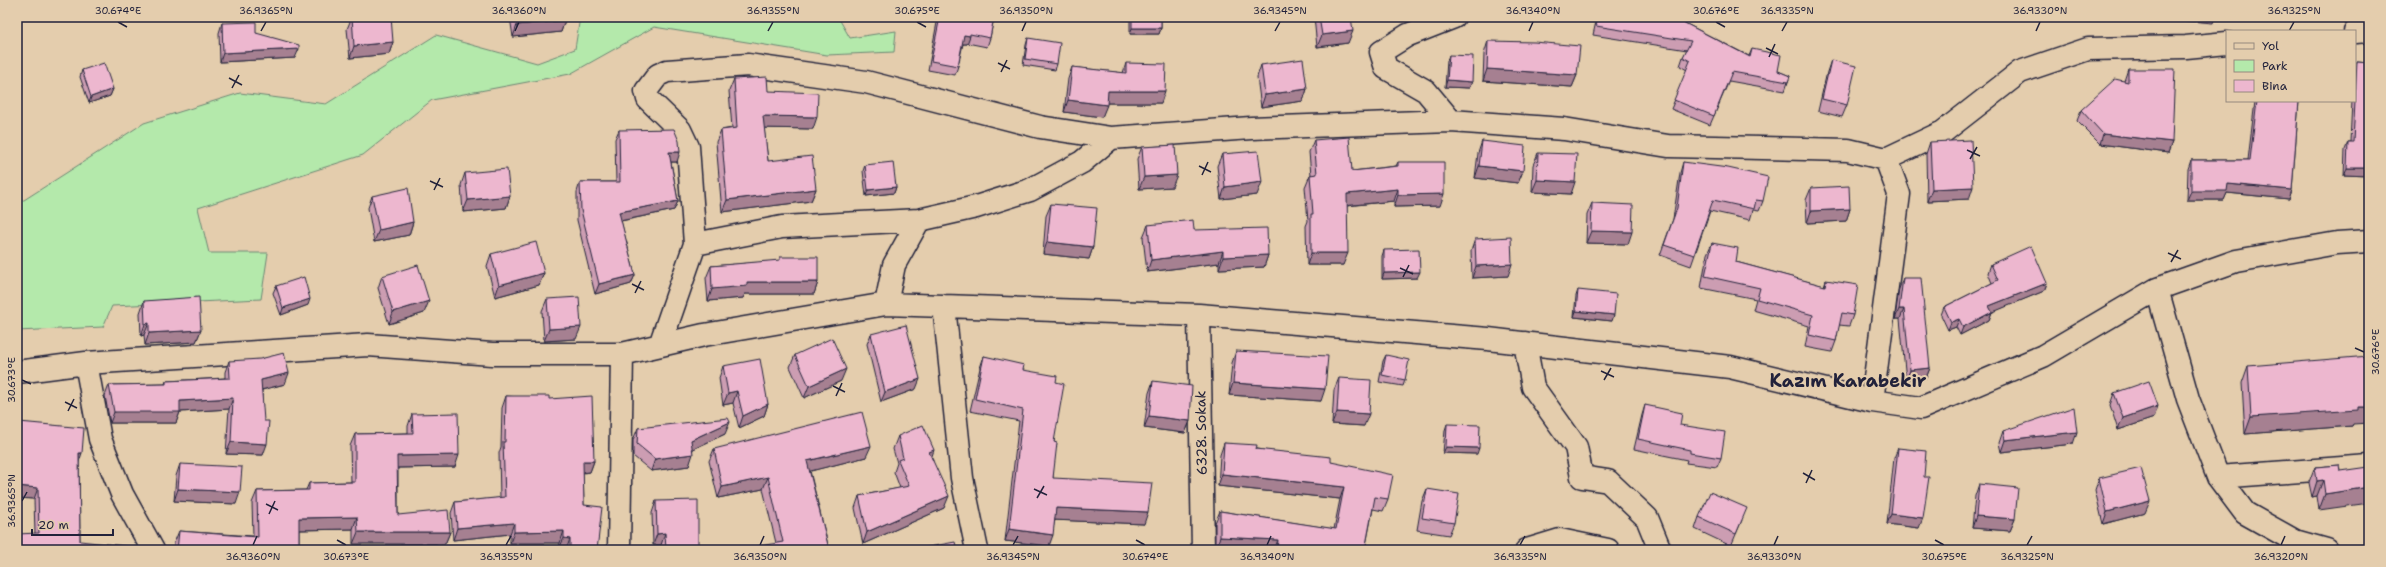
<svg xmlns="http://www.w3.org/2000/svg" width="2386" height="567" font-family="'Shantell Sans',sans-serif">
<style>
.green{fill:#b4e9ab;stroke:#6b8673}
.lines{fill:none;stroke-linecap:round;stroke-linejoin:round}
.minor-casing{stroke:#22223b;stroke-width:25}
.minor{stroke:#e4cdad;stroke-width:22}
.wall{fill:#cc9db2;stroke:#22223b}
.shaded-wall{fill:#a68091;stroke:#22223b}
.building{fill:#edb7cf;stroke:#22223b}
.ticks{fill:none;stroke:#22223b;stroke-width:1.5}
.labels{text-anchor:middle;stroke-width:4;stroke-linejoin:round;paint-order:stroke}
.street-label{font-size:14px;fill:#22223b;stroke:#e4cdad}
.district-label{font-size:18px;font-weight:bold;fill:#22223b;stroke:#e4cdad}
.neatline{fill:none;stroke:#22223b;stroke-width:1.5}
.ticks-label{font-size:10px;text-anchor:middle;fill:#22223b}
</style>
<rect width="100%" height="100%" fill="#e4cdad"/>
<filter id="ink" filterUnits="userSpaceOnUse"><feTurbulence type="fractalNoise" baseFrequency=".025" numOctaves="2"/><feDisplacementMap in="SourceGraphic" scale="8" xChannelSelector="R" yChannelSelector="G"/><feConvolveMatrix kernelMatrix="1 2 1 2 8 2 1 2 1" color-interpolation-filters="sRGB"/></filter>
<g filter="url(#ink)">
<!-- green -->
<path class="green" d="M580 17H838L850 38 896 31 894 52 827 55 654 27 570 74 432 100 363 155 198 208 209 253H268L261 299 112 306 103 327 17 331V201L24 200 144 123 240 93 326 104 436 35 537 63 575 49Z"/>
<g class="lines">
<!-- minor casing -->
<g class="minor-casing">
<path id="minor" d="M2355 32 2369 31
M1451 121 1426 91 1386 68 1381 52 1408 35 1454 17
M695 244 782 227 919 220 976 207 1030 190 1082 162 1111 138
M2157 289 2188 399 2218 477 2245 513 2295 541 2327 550
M886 304 894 265 919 220
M944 306 962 478 977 550
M1199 315 1203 550
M1525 343 1533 387 1576 447 1582 477 1608 481 1647 518 1660 550
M660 345 695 244 688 147 680 130 648 99 646 91 658 75 667 71 748 65 866 82 1040 127 1111 138 1251 128 1451 121 1564 129 1668 146 1848 150 1886 159 1943 132 2020 72 2088 49 2186 47 2227 43
M86 363 100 439 122 494 153 550
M17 372 86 363 368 345 492 354H622L704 335 886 304 1199 315 1488 339 1730 367 1872 401 1921 408 2043 356 2157 289 2236 261 2337 243 2369 241
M1872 401 1899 194 1886 159
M2218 477 2369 466
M619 550 622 354
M1527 550 1560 540 1608 550"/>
</g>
<!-- minor -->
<use href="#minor" class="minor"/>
</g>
<!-- wall -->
<path class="wall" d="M352 17 393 42 389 54 350 58 347 29Z
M510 17H565V20L561 32 513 37Z
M938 17H994L990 38 987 47 967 43V44H963L958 66 955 75 928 70Z
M1130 17H1161V28L1159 34H1130Z
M1314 17H1351L1348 43 1317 47Z
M1597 17H1677V19L1749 56 1752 49 1778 71 1790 76 1785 91 1729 81 1710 125 1671 109 1687 70 1680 66 1683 57 1687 50 1593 35Z
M222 23 256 33 295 58 220 62 219 33Z
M1028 38 1057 64 1055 70 1023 65 1026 45Z
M1488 41 1577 75 1572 87 1483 81 1484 54Z
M1449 55 1469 88 1445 87 1447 61Z
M1831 60 1847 105 1842 117 1818 111 1827 72Z
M2357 61 2369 62V176L2344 175 2345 150 2348 142H2350L2352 101H2355V67Z
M1126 63 1161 103H1107L1102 117 1064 112 1068 79 1072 67 1123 73Z
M1261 65 1307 89 1303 101 1261 107 1257 77Z
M2128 69 2172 142 2168 153 2100 144 2077 121 2081 110 2124 81Z
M82 70 113 89 110 96 89 103 80 77Z
M734 79 768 91 813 129 764 128 768 161 816 189 811 201 722 212 716 142 721 130 732 128 729 91Z
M2255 101H2299L2292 190 2289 199 2227 193 2224 200H2187L2188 169 2191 160H2248Z
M619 130 677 162H671L678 201 674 210 621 221 635 275 631 284 595 294 577 220V192L580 182H616L615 139Z
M1314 140 1352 171 1396 166 1398 162 1440 206 1394 207V201L1347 206 1343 265H1307L1306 226 1308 221 1305 187 1310 175H1311L1309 152Z
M1482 141 1523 171 1518 183 1475 178 1478 153Z
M1930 142 1969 199 1927 201 1926 154Z
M1142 147 1172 187 1139 189 1137 159Z
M1538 153 1571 194 1532 192 1533 165Z
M1222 154 1257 195 1221 199 1217 166Z
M1683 162 1763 201 1759 211 1753 210 1750 220 1710 211 1691 266 1660 255 1673 219 1680 173Z
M865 165 896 187 894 193 866 196 863 171Z
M465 173 510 196 506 208 463 212 461 185Z
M1811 188 1850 209 1846 221 1807 223 1806 200Z
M372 196 413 222 409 235 374 242 368 208Z
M1592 203 1628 244 1586 243 1587 215Z
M1051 204 1093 247 1089 259 1043 254 1046 216Z
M1148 225 1194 230 1268 255 1264 267 1219 269V263L1147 272 1143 237Z
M1475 239 1508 276 1472 278 1471 251Z
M1712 243 1736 262 1824 286 1826 280 1853 315 1849 326 1839 325 1836 341 1832 352 1805 347 1809 326 1753 310 1756 299 1701 288 1707 254Z
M1384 250 1417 278 1382 279V256Z
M491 254 544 273 539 285 495 297 487 266Z
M780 257 818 282 814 294H745L743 298 708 301 706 278 711 266 779 261Z
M1991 264 2047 283 2044 291 1992 312 1989 320 1960 335 1956 327 1948 330 1941 315 1944 307 1992 283 1988 273Z
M382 276 424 313 389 324 378 288Z
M1903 278 1930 368 1926 378 1906 380 1900 319H1895L1899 289Z
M276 286 308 305 281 315 273 293Z
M1578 290 1612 321 1574 317 1576 296Z
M547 299 576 339 544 341 542 311Z
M144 301 201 330 196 342 145 345 144 335 141 336 140 313Z
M871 334 916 389 881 402 867 344Z
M1236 351 1321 401 1229 395 1232 363Z
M795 355 841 381 804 398 790 367Z
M1386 355 1405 380 1403 386 1379 382 1383 361Z
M984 356 1023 370 1056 382 1053 478 1144 524 1055 520 1049 546 1005 541 1019 421 970 411 980 368Z
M229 361 285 384 262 390 263 455 226 454 229 409 180 412 176 423H110L105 396 109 385 165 384 166 381 225 378V372Z
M723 366 768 404 764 416 739 428 733 403 723 405 719 378Z
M2248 366 2353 424 2352 426 2245 434 2242 383Z
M1339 378 1364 426 1332 424 1334 390Z
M1153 381 1190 421 1185 433 1144 428 1149 393Z
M2114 393 2154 418 2118 430 2110 405Z
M506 396 549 399 594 461 590 472 583 473 584 505 597 550 559 549 560 543H510V534L453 540 451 513 455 502 500 498 499 453 501 447 502 408Z
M17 402 19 422 79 461 80 541 17 550 35 534 34 499 17 498Z
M1645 405 1721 458 1717 467 1686 463 1687 460 1634 449 1642 415Z
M412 414 455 467 398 468V515L450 532 445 544H353V529L299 530V550H174V543L179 531 253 536 252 503 257 491 306 490 309 483 351 482 350 446 355 434 408 433V426Z
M1447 424 1477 454 1443 453 1445 430Z
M638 428 725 434 693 449 689 466 651 471 633 456V440Z
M2003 431 2073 444 2001 452 1999 443Z
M898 436 932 457 944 508 863 544 855 508 859 496 900 488 894 472 897 463 893 449Z
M1224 443 1331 462 1388 499 1383 511 1373 509 1365 550H1232L1215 549V523L1220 511 1334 529 1340 499 1218 486 1220 455Z
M1898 448 1919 528 1887 524 1894 458Z
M714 449 866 457 810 471 829 549 776 543 763 489 718 498 709 461Z
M180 464 236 504 174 501 176 476Z
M2340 465 2319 510 2317 496 2312 497 2309 483 2315 467Z
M2099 478 2145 513 2103 524 2095 490Z
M1979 484 2015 519 2010 531 1972 528 1975 496Z
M1427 489 1454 523 1449 535 1417 530 1422 501Z
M656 501 698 550H661V545H653L652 513Z
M1699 517 1742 520 1731 546 1695 529Z"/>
<!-- shaded-wall -->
<path class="shaded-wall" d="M2166 17H2179L2178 18Z
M2179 17H2215L2213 23 2178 20Z
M565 20 561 32 513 37 517 25Z
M1132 28H1161L1159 34H1130Z
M1353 31 1348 43 1317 47 1322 35Z
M964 35 970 36 967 44H961Z
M393 42 389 54 350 58 354 46Z
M299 49 295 58 220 62 223 53Z
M1487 69 1577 75 1572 87 1483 81Z
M1447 80 1472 82 1469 88 1445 87Z
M113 89 110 96 89 103 91 97Z
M1307 89 1303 101 1261 107 1265 95Z
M1108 91H1165L1161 103H1104Z
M1068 100 1107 105 1102 117 1064 112Z
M763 116 817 117 813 129 759 128Z
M2103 134 2172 142 2168 153 2100 144Z
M669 152H680L677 162H666Z
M1479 166 1523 171 1518 183 1475 178Z
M2347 168H2369V176L2344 175Z
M1177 175 1172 187 1139 189 1144 177Z
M1537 180 1575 182 1571 194 1532 192Z
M1262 182 1257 195 1221 199 1225 187Z
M2228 184 2292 190 2289 199 2227 193 2224 200H2187L2191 191Z
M896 187 894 193 866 196 868 190Z
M1973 187 1969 199 1927 201 1932 189Z
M816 189 811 201 722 212 727 200Z
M1398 189 1394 201 1343 206 1347 194Z
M1444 194 1440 206 1394 207 1398 195Z
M510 196 506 208 463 212 468 200Z
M678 201 674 210 615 222 619 212Z
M1850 209 1846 221 1807 223 1811 211Z
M413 222 409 235 374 242 379 230Z
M1591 231 1632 232 1628 244 1586 243Z
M1047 242 1093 247 1089 259 1043 254Z
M1223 251 1219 263 1147 272 1151 260Z
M1311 253H1348L1343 265H1307Z
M1268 255 1264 267 1219 269 1223 257Z
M1512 264 1508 276 1472 278 1476 266Z
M1420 272 1417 278 1382 279 1384 273Z
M544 273 539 285 495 297 499 285Z
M635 275 631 284 595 294 599 284Z
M747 282H818L814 294H745L743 298 708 301 712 289Z
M2047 283 2044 291 1986 315 1989 306Z
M310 299 308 305 281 315 283 308Z
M429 301 424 313 389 324 393 312Z
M1899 309H1904L1900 319H1895Z
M1576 311 1614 315 1612 321 1574 317Z
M1992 312 1989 320 1960 335 1963 327Z
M1959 319 1956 327 1948 330 1951 322Z
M149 323 144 335 141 336 145 324Z
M581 327 576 339 544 341 549 329Z
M201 330 196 342 145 345 149 333Z
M1930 368 1926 378 1906 380 1910 370Z
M846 369 841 381 804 398 809 386Z
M289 373 285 384 257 391 261 380Z
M920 379 916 389 881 402 885 392Z
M1233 383 1325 389 1321 401 1229 395Z
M737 391 733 403 723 405 728 393Z
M233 398 229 409 180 412 176 423H110L114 412 180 401Z
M768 404 764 416 739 428 743 416Z
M2158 406 2154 418 2118 430 2123 418Z
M2358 407H2369V423L2353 424 2352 426 2245 434 2251 417Z
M1337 412 1369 414 1364 426 1332 424Z
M1149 416 1190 421 1185 433 1144 428Z
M730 422 725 434 687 452 691 440Z
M2077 432 2073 444 2001 452 2005 440Z
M231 442 267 444 263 455 226 454Z
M871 446 866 457 803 473 807 461Z
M1446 447 1479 448 1477 454 1443 453Z
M934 450 930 462 929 452Z
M79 453H82L78 465Z
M693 454 689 466 651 471 655 459Z
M459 455 455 467 393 468 397 456Z
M583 461H594L590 472 579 473Z
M1222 474 1344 487 1340 499 1218 486Z
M768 477 763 489 718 498 722 487Z
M2323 480 2317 496 2312 497 2317 481Z
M17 486 38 488 34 499 17 498Z
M2369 487V503L2319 510 2325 494Z
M178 489 240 492 236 504 174 501Z
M949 496 944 508 863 544 867 532Z
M2150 501 2145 513 2103 524 2107 512Z
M1056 508 1148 512 1144 524 1052 520Z
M1891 514 1923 518 1919 528 1887 524Z
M1976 516 2015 519 2010 531 1972 528Z
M357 517 353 529 294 530 299 518Z
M514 523 510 534 453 540 457 528Z
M1009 529 1053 535 1049 546 1005 541Z
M564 531 560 543H510L514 532Z
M358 532H450L445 544H353Z
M665 533 661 545H653L657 534Z
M1220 537 1278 540 1274 550H1232L1215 549Z
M564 538 570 539 566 550 559 549Z"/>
<!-- building -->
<path class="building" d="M352 17H391L393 42 354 46Z
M516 17H565V20L517 25Z
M940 17H994L990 38 970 34V36L964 35 958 66 931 61Z
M1132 17H1161V28H1132Z
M1319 17H1351L1353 31 1322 35Z
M1598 17H1677V19L1750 57 1752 49 1781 55 1778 71 1790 76 1788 82 1732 72 1714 116 1674 100 1690 61 1683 57 1691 41 1596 26Z
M256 22V33L299 45V49L223 53 222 23Z
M1028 38 1060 43 1057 64 1025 59Z
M1488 41 1534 42 1580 46 1577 75 1487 69Z
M1449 55 1473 56 1472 82 1447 80Z
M1303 59 1307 89 1265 95 1261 65Z
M1831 60 1856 66 1847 105 1822 99Z
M2357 61 2369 62V168H2347L2348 142H2353Z
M104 63 113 89 91 97 82 70Z
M1126 63 1166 64 1165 91H1108L1107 105 1068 100 1072 67 1126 73Z
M2128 69H2175L2172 142 2103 134 2081 110 2115 79 2128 82Z
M767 77 768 91 818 93 817 117 763 116 768 161 812 156 816 189 727 200 721 130 737 128 734 79Z
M2257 101H2299L2292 190 2228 184 2227 191H2191V160H2250Z
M674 129 679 141 680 152H669L678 201 619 212 635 275 599 284 581 210 580 182H620L619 130Z
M1349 137 1352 171 1398 166V162H1444V194L1398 195V189L1347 194 1348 253H1311V214H1313L1310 175 1317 174 1314 140Z
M1971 140 1973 187 1932 189 1930 142Z
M1482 141 1525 146 1523 171 1479 166Z
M1175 145 1177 175 1144 177 1142 147Z
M1258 151 1262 182 1225 187 1222 154Z
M1538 153 1577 154 1575 182 1537 180Z
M893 162 896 187 868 190 865 165Z
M1683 162 1728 168 1768 177 1763 201 1756 200 1754 209 1713 200 1694 255 1664 245 1677 208Z
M507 169 510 196 468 200 465 173Z
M1849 186 1850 209 1811 211V188Z
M408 188 413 222 379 230 372 196Z
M1592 203 1633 205 1632 232 1591 231Z
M1051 204 1097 208 1093 247 1047 242Z
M1193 220 1194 230 1267 228 1268 255 1223 257V251L1151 260 1148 225Z
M1511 237 1512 264 1476 266 1475 239Z
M536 242 544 273 499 285 491 254Z
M1712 243 1738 248 1736 262 1825 286 1826 280 1858 285 1853 315 1842 313 1836 341 1809 335 1813 315 1757 299 1760 288 1705 276Z
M2031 246 2047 283 1989 306 1992 312 1963 327 1959 319 1951 322 1944 307 1998 280 1991 264Z
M1419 249 1420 272 1384 273V250Z
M780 257H818V282H747V286L712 289 711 266 780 260Z
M418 265 429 301 393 312 382 276Z
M304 277 310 299 283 308 276 286Z
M1903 278H1921L1930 368 1910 370 1904 309H1899Z
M1578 290 1616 294 1614 315 1576 311Z
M199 297 201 330 149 333V323L145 324 144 301Z
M579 297 581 327 549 329 547 299Z
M906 325 920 379 885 392 871 334Z
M832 338 846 369 809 386 795 355Z
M1236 351 1328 356 1325 389 1233 383Z
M284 353 289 373 261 380 264 421H269L267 444 231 442 233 398 180 401V412H114L109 385 166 384V381L230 378 229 361 260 359Z
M1386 355 1409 360 1405 380 1382 375Z
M984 356 1024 365 1023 370 1057 376 1056 382 1064 384 1054 442 1057 443 1053 478 1152 483 1148 512 1056 508 1053 535 1009 529 1023 410 975 399Z
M2369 356V407H2358V410L2251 417 2248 366Z
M760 359 768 404 743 416 737 391 728 393 723 366Z
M1339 378 1371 380 1369 414 1337 412Z
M1153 381 1192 386 1190 421 1149 416Z
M2149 381 2158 406 2123 418 2114 393Z
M506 396H549V399L592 396 594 461H583L584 505 602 507 597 550H570V539L564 538V531L514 532V523L457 528 455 502 505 497 503 442H505Z
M17 402 19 422 84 428 82 453H79L80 541 143 548V550H17V534L39 533 38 488 17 486Z
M1645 405 1682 413 1680 425 1725 432 1721 458 1690 453V450L1638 439Z
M2074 407 2077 432 2005 440 2003 431Z
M862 412 871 446 807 461 829 549 826 550H736L783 542 768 477 722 487 714 449Z
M458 413 459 455 397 456 398 515 448 510 450 532H358L357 517 299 518V550H177L179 531 258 537 257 491 309 490V483L355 482V434L413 433 412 414Z
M728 418 730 422 691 440 693 454 655 459 637 444 638 428Z
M1447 424 1480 425 1479 448 1446 447Z
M923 425 934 450 929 452 949 496 867 532 859 496 909 486 898 460 903 458 898 436Z
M1224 443 1257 445 1256 449 1331 457V462L1393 475 1388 499 1375 497 1365 550H1277L1278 540 1220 537V511L1336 529 1344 487 1222 474Z
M1898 448 1926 451 1924 477H1929L1923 518 1891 514Z
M180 464 242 467 240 492 178 489Z
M2340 465 2341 471 2369 467V487L2325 494 2323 480 2317 481 2315 467Z
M2141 468 2150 501 2107 512 2099 478Z
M1979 484 2018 488 2015 519 1976 516Z
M1427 489 1459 494 1454 523 1422 518Z
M1710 492 1747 508 1736 534 1699 517Z
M698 500V550H666L665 533 657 534 656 501Z
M955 542 957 550H913Z"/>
</g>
<!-- ticks -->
<path class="ticks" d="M118 22 127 27M917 22 926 27M1716 22 1725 27M261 31 266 22M515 31 519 22M768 31 773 22M1022 31 1026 22M1275 31 1280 22M1529 31 1533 22M1782 31 1787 22M2036 31 2040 22M2289 31 2294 22M1766 48 1778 54M1769 57 1775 44M998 63 1010 69M1001 72 1007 60M229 78 242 85M232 88 239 75M1967 150 1980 156M1970 159 1977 147M1199 166 1211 172M1202 175 1208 162M430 181 443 187M434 190 440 178M2168 253 2181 259M2171 262 2178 250M1400 268 1413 274M1403 277 1409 265M632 284 644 290M635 293 641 281M2355 348 2364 352M1601 371 1614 377M22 380 31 384M1604 380 1611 368M833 386 845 392M836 396 842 383M65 402 77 408M68 411 74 399M1803 473 1815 480M1806 483 1812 470M1034 489 1047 495M1037 498 1044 486M22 501 27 492M266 504 278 510M269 514 275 501M337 540 346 545M1136 540 1145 545M1935 540 1944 545M253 545 257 536M506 545 511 536M760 545 764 536M1013 545 1018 536M1267 545 1271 536M1520 545 1525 536M1774 545 1778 536M2027 545 2032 536M2281 545 2285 536"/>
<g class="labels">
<!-- street labels -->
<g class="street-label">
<text transform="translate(1201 433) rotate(-91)" y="5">6328. Sokak</text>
</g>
<!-- district labels -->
<g class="district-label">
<text x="1848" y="387">Kazım Karabekir</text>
</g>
</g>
<!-- margin -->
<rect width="2386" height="567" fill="none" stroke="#e4cdad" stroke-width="44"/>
<!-- legend -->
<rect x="2226" y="30" width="130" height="72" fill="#e4cdad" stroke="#96897f"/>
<rect x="2234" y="43" width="20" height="6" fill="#e4cdad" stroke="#96897f"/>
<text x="2262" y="50" font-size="12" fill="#22223b">Yol</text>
<rect x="2234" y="60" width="20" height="12" fill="#b4e9ab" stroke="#96897f"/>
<text x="2262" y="70" font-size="12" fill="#22223b">Park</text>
<rect x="2234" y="80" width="20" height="12" fill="#edb7cf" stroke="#96897f"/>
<text x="2262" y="90" font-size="12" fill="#22223b">Bina</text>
<!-- scale -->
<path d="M32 529v6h81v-6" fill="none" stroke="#22223b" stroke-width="2"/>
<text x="38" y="529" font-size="12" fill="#22223b" stroke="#e4cdad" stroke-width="3" paint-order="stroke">20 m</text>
<rect x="22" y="22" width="2342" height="523" class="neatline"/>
<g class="ticks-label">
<text x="118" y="14">30.674°E</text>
<text x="266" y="14">36.9365°N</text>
<text x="519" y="14">36.9360°N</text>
<text x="773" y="14">36.9355°N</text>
<text x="917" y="14">30.675°E</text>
<text x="1026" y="14">36.9350°N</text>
<text x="1280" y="14">36.9345°N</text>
<text x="1533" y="14">36.9340°N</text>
<text x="1716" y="14">30.676°E</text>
<text x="1787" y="14">36.9335°N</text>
<text x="2040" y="14">36.9330°N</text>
<text x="2294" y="14">36.9325°N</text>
<text transform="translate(2375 352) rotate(-90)" y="4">30.676°E</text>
<text transform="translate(11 380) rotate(-90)" y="4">30.673°E</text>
<text transform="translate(11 501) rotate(-90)" y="4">36.9365°N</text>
<text x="253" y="560">36.9360°N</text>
<text x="346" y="560">30.673°E</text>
<text x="506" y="560">36.9355°N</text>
<text x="760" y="560">36.9350°N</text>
<text x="1013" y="560">36.9345°N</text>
<text x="1145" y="560">30.674°E</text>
<text x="1267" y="560">36.9340°N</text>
<text x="1520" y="560">36.9335°N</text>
<text x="1774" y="560">36.9330°N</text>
<text x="1944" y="560">30.675°E</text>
<text x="2027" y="560">36.9325°N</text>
<text x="2281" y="560">36.9320°N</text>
</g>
</svg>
